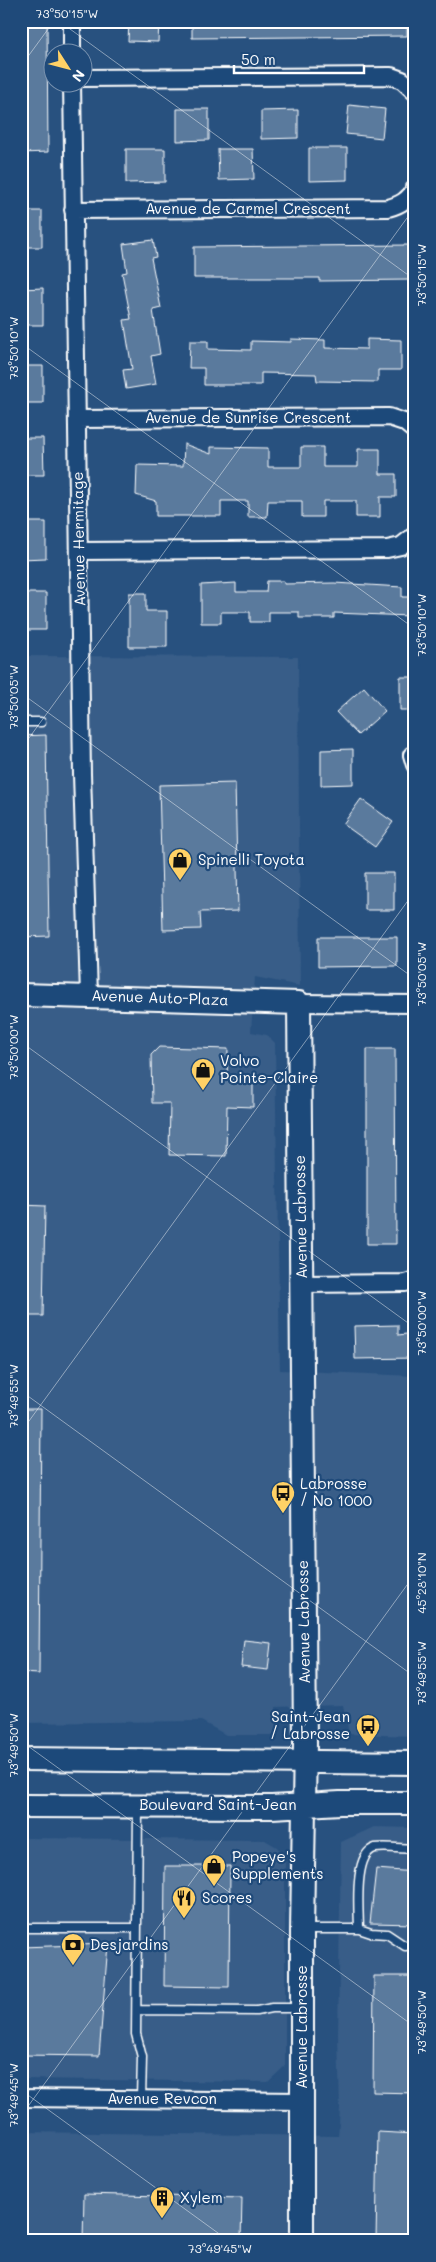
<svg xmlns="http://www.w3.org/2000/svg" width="436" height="2262" font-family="Mali,sans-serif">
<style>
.built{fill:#375d88}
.building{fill:#5a7a9d;stroke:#fff}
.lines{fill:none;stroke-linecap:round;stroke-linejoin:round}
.lane-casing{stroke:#fff;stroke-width:11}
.street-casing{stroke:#fff;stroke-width:20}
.secondary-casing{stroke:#fff;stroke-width:26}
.lane{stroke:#1f4a7a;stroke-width:8}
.street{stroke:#1f4a7a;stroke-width:16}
.secondary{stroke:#1f4a7a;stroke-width:22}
.ticks{fill:none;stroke:#fff;stroke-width:1;stroke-opacity:0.45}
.labels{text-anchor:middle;stroke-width:4.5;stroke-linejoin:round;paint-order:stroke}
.street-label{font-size:15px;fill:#fff;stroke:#1f4a7a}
.poi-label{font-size:15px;fill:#fff;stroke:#1f4a7a;text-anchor:start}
.neatline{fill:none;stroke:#fff;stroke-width:2}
.ticks-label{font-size:12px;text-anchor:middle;fill:#fff}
</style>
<rect width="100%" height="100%" fill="#28517f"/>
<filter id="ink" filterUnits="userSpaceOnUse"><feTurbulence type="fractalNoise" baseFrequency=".02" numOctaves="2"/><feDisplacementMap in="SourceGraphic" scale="10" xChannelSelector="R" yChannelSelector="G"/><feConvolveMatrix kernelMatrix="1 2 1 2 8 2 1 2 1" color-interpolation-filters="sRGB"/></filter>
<g filter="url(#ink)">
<!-- built -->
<path class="built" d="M21 656 298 657 300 986 255 977 251 1032 267 1035 275 1043 280 1370 415 1376V1736L349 1734 343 1705 276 1707V1735H226L201 1721 21 1723Z
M374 1827 415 1828V2241H21V2132L338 2136 340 2109 338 2035 341 1842Z
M21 1838 265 1840 277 1847 285 1859V2066L268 2082 21 2079Z"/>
<!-- building -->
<path class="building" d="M21 21H47L48 152 21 153Z
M129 21H159L158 42 128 41Z
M192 21H407V36L192 38Z
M349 105 385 109 382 138 346 134Z
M177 109H209V140L177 141Z
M298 110V138L261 139V111Z
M309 148H347V180L309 181Z
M126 149H165V182L126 183Z
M218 149H253L254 179 219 180Z
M21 211H42V247H21Z
M153 240 156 257 151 258 161 308 153 310 160 354 151 356 156 384 126 389 123 370 132 369 124 320 131 319 122 273 127 272 123 244Z
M409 245 410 280 319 281V278H194V247Z
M43 288V325H21V289Z
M291 339 325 340V348L367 349V339L401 340V370H378V382L317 381 316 374 261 373V385H204V368H189L190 341H208V349L251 350V341L291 342Z
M21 366H43V403H21Z
M21 438H43L44 475H21Z
M184 444 211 454V447L268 448V467H301V447H323V467H358V449H380V474H396V497H380V517H356V501H323V517H302V501H268L267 517H248V501H221V516H156V501L136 495 137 465 183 466Z
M21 522H46V558L21 559Z
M267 581H284V584L334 583 402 587V597H411L410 616 334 613V618H299V612H269V622H250V612H221V623H201V585L236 583V592H266Z
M21 593H46V630H21Z
M129 593H146V611H167V647H129Z
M400 677H415V710H400Z
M364 687 385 711 358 735 336 712Z
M46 735 49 936 21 937V736Z
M353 749V784L321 785V750Z
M235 783 238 911 200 912 201 929 163 930 159 785Z
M361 799 393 822 375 847 343 824Z
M365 873H394V910H365Z
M318 937H397V966L318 967Z
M159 1047 228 1049 227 1079 253 1080V1107L227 1106 226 1156 169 1155 170 1103H152L151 1055Z
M367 1049H395L396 1244H367Z
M21 1205 45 1206 43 1316H21Z
M398 1325V1335L415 1333V1358L355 1359 354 1326Z
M21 1409H41L39 1674 21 1673Z
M244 1640 271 1643 268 1670 241 1667Z
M165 1866H230L229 1987 164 1986Z
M376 1869 415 1872V1924L370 1923Z
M108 1944 99 2056 21 2055V1947Z
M374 1976H415V2093L373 2092Z
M378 2132 415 2134V2241H376Z
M84 2194 242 2198 241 2241H83Z"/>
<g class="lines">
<!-- lane casing -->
<g class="lane-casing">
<path id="lane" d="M21 722H41
M138 1808 136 2034 142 2057 141 2099
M21 1928H137
M304 1929H359L371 1933 387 1934 405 1946 415 1944
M359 1929C359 1911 353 1854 375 1848 387 1846 403 1849 415 1849
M137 2010 257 2011 272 2008H299"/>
</g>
<!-- street casing -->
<g class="street-casing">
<path id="street" d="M72 52V21
M82 78 391 76 402 80 415 92
M72 82 82 774 89 995
M73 210 388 208C400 205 409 200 415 188
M77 419 389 417 404 422 415 431
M80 551 387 549 401 546 415 535
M412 755 415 765
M299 1003 415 1004
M302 1284 405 1283 415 1280
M21 2098 302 2101"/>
</g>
<!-- secondary casing -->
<g class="secondary-casing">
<path id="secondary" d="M21 995 299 1003 305 1743 302 1932V2241
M21 1759 415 1763
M21 1806 272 1807 340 1803H415"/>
</g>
<!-- lane -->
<use href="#lane" class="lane"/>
<!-- street -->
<use href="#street" class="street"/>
<!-- secondary -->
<use href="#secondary" class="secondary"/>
</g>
</g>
<!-- ticks -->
<path class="ticks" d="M59 21 415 280M21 66 54 21M21 343 415 629M21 693 415 979M21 749 415 207M21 1042 415 1328M21 1391 415 1677M21 1432 415 891M21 1741 415 2027M21 2090 229 2241M21 2116 415 1574"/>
<!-- icons -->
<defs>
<g id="shop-pin" transform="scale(1.25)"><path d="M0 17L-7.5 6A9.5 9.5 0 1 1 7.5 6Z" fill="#ffd166" stroke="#1f4a7a"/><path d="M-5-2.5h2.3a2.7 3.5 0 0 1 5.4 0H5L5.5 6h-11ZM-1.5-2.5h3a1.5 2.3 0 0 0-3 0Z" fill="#111"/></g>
<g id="bus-pin" transform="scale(1.25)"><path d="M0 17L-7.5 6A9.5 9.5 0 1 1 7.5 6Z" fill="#ffd166" stroke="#1f4a7a"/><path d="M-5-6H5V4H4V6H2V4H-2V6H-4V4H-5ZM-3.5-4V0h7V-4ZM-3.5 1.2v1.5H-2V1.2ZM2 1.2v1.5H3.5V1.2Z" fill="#111"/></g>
<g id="restaurant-pin" transform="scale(1.25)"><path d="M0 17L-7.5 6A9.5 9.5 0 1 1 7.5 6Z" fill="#ffd166" stroke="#1f4a7a"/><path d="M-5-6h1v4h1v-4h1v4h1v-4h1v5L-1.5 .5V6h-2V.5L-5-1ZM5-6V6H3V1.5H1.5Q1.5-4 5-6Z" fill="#111"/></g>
<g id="bank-pin" transform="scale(1.25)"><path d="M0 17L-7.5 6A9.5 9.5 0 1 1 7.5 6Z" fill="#ffd166" stroke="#1f4a7a"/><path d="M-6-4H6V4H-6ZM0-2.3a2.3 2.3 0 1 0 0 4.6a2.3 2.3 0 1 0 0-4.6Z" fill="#111"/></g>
<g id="building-pin" transform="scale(1.25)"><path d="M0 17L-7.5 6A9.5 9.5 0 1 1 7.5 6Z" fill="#ffd166" stroke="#1f4a7a"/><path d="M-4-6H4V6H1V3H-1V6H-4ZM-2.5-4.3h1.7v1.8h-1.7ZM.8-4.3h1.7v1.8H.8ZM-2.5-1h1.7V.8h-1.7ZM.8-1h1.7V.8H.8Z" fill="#111"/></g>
</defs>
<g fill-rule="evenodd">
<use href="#shop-pin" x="180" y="860"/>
<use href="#shop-pin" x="203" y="1070"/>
<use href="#bus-pin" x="283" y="1493"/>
<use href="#bus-pin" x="368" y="1726"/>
<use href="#shop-pin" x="214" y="1866"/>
<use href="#restaurant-pin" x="184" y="1898"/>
<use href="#bank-pin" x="73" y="1945"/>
<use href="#building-pin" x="162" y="2198"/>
</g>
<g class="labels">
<!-- street labels -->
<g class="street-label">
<text x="248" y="214">Avenue de Carmel Crescent</text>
<text x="248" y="423">Avenue de Sunrise Crescent</text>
<text transform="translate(79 539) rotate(-91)" y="5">Avenue Hermitage</text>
<text transform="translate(160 998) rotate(2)" y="5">Avenue Auto-Plaza</text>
<text transform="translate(301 1217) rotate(-91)" y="5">Avenue Labrosse</text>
<text transform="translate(304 1622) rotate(-91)" y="5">Avenue Labrosse</text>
<text x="218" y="1810">Boulevard Saint-Jean</text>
<text transform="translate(302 2027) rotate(-90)" y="5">Avenue Labrosse</text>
<text x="162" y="2104">Avenue Revcon</text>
</g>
<!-- poi labels -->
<g class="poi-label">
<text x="198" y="865">Spinelli Toyota</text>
<text x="220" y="1066">Volvo<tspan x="220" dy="17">Pointe-Claire</tspan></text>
<text x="300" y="1489">Labrosse<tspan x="300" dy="17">/ No 1000</tspan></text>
<text x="350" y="1722" text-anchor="end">Saint-Jean<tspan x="350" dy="17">/ Labrosse</tspan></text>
<text x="232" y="1862">Popeye's<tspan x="232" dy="17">Supplements</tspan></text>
<text x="202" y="1903">Scores</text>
<text x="90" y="1950">Desjardins</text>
<text x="180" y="2203">Xylem</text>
</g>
</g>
<!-- margin -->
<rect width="436" height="2262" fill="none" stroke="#1f4a7a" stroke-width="55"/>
<!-- north arrow -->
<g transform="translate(68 68) rotate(126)"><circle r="24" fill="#1f4a7a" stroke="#7992af"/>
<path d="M0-4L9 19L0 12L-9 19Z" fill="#ffd166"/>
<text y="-8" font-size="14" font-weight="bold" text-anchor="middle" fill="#ffffff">N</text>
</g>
<!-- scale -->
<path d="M234 65v8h130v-8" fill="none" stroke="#ffffff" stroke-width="2.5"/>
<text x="241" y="65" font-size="15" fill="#ffffff" stroke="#1f4a7a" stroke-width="4" paint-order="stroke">50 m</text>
<rect x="28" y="28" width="380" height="2206" class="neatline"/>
<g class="ticks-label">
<text x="67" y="18">73°50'15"W</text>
<text transform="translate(422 275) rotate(-90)" y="4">73°50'15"W</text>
<text transform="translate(14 348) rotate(-90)" y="4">73°50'10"W</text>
<text transform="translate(422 625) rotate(-90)" y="4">73°50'10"W</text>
<text transform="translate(14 697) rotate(-90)" y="4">73°50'05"W</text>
<text transform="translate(422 974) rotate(-90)" y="4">73°50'05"W</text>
<text transform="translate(14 1047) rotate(-90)" y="4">73°50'00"W</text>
<text transform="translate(422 1323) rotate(-90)" y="4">73°50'00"W</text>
<text transform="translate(14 1396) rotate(-90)" y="4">73°49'55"W</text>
<text transform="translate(422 1583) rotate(-90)" y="4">45°28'10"N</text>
<text transform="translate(422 1673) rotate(-90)" y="4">73°49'55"W</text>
<text transform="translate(14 1745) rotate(-90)" y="4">73°49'50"W</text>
<text transform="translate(422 2022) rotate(-90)" y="4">73°49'50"W</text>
<text transform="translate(14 2095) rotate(-90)" y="4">73°49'45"W</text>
<text x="220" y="2253">73°49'45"W</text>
</g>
</svg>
